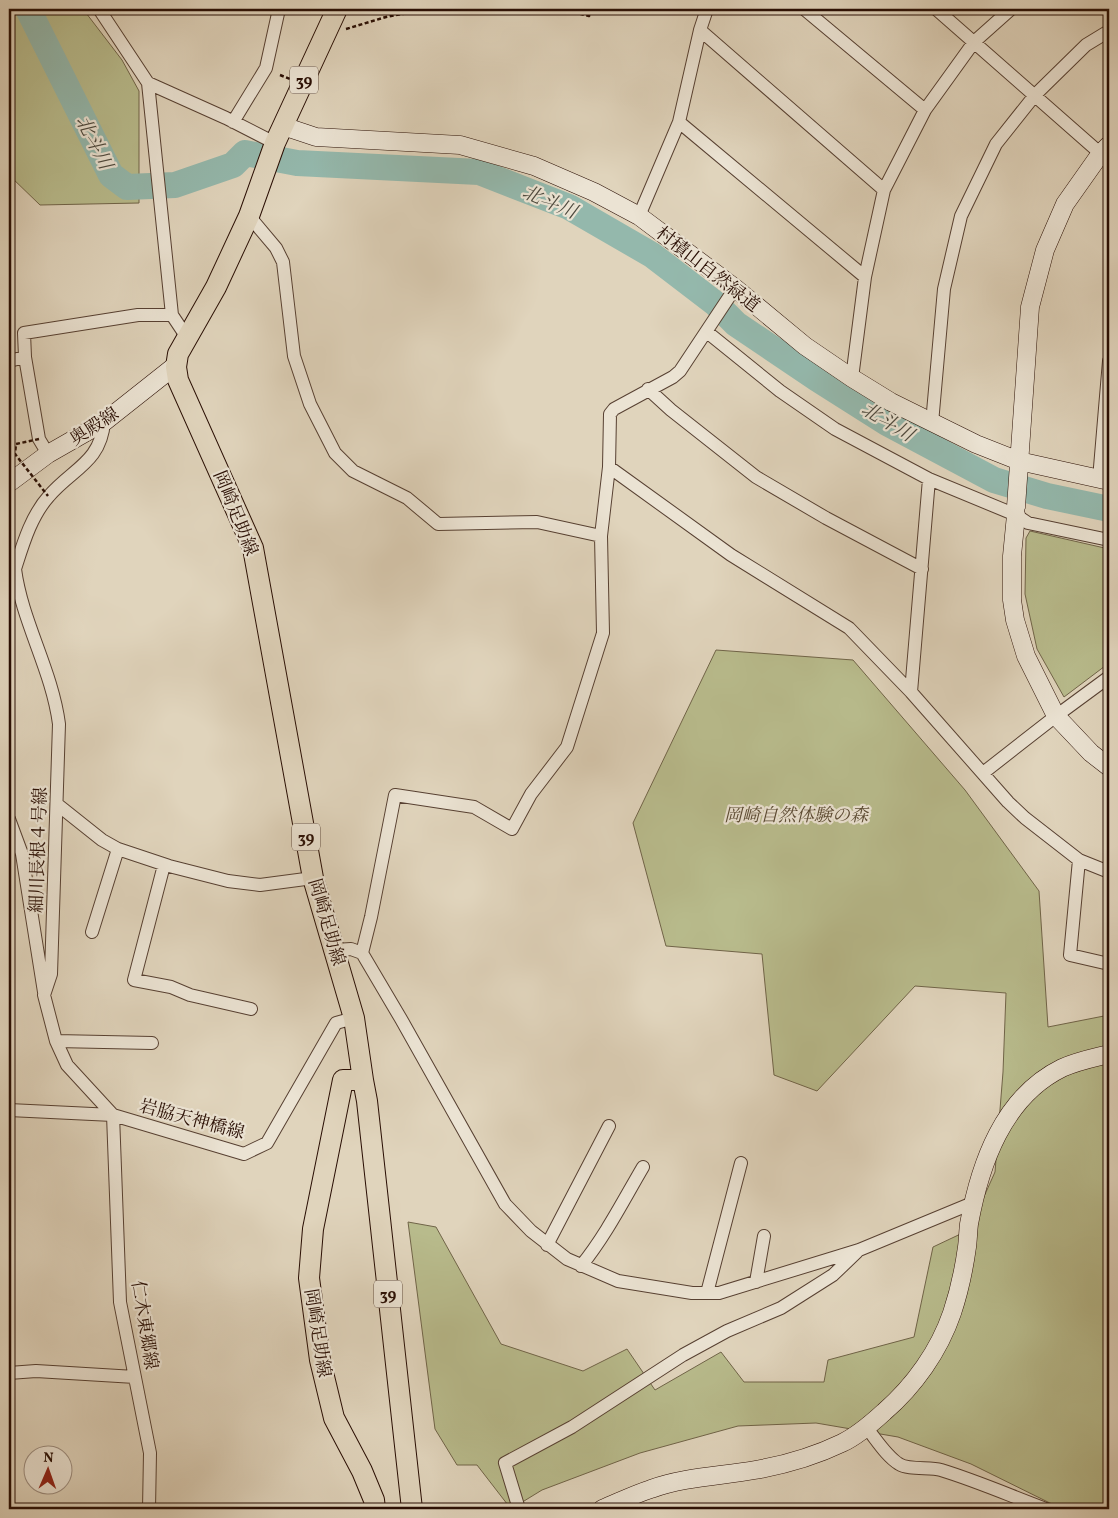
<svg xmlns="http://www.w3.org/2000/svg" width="1118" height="1518" font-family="Vollkorn,'Noto Serif JP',serif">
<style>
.green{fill:#b8bb8c;stroke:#706448}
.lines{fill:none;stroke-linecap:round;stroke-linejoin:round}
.river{stroke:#94b8ac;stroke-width:26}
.street-casing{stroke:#574032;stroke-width:14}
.secondary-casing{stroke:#290e04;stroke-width:19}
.primary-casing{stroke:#290e04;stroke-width:22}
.path{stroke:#290e04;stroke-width:2.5;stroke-dasharray:4 2.5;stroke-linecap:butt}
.street{stroke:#ebe3d3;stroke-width:12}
.secondary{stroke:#ebe3d3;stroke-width:18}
.primary{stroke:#e0d4bc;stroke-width:20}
.path-bridge{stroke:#290e04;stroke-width:2.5;stroke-dasharray:4 2.5;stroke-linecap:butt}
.labels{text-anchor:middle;stroke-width:4.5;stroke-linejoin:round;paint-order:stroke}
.shield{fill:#ebe3d3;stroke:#634e42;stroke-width:1}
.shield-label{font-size:16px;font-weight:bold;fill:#290e04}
.street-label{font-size:18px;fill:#290e04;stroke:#ebe3d3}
.park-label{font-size:18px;font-style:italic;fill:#5b4b34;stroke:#ebe3d3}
.water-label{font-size:19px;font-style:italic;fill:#4e4a3f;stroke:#ebe3d3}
</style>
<rect width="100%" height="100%" fill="#e0d4bc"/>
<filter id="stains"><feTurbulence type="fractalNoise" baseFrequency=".004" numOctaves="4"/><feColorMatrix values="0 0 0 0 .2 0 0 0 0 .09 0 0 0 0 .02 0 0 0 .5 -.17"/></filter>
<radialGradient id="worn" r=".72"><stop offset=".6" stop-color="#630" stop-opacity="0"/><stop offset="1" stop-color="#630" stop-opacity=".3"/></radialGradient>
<!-- green -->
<path class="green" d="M9 9H83L122 60 139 91V203L40 205 9 175Z
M1030 531 1109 549V663L1064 697 1037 649 1025 594 1026 538Z
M716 650 853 660 965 790 1039 891 1048 1027 1109 1015V1509H1062L971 1464 898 1437 816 1423 738 1426 640 1453 542 1490 511 1509 477 1465H457L435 1429 408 1222 436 1227 501 1344 583 1371 627 1349 655 1390 721 1352 744 1382H824L828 1360 914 1337 933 1247 969 1230 995 1172 1003 1072 1006 993 915 986 817 1091 774 1075 762 954 666 946 633 823Z"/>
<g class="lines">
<!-- river -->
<path class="river" d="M28 9 111 175 127 187 175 185 233 165 245 153 297 163 479 172 569 207 652 255 716 304 736 324 816 378 887 423 994 480 1047 496 1109 509"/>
<!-- street casing -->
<g class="street-casing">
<path id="street" d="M99 9 148 83 172 315 188 339
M804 9 925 110
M936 9 1109 161
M700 30 884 190
M148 83 226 118 275 143
M233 122 266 68 279 9
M679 122 865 277
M249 216 276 248 283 262 294 356 310 404 335 453 353 471 407 498 438 524 537 522 601 536
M639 216 679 122 700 30 707 9
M707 332 780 391 835 429 929 479 1016 515 1028 523 1109 540
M9 361 25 357
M852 378 865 277 884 190 925 110 974 42 1011 9
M648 389 671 410 756 477 826 518 922 569
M932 423 944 289 961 216 996 144 1035 95 1086 45 1109 31
M48 454 39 439 25 357 24 333 138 315H172
M609 467 731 555 849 628 911 692 1008 802 1025 818 1079 860 1109 872
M1099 479 1109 361
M15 569C22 622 52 670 59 724L51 974 44 995 56 1041 67 1065 113 1115
M10 575 15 569C23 544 31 516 49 496 72 469 101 462 104 422
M911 692 929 479
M983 773 1056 716 1109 677
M58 805 102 840 118 849 169 866 228 881 260 885 313 878
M9 819 22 854 44 992
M1079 860 1070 955 1109 964
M164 865 134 980 171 987 190 995 251 1009
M92 932 118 849
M335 950 351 949 362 953 401 1019 505 1204 531 1231 567 1259 618 1281 692 1293H719L859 1250 975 1202
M362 953 371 917 395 795 474 807 512 829 531 794 567 747 603 633 601 536 609 467 610 414 614 409 673 377 680 371 735 288
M56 1041 152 1043
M9 1110 113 1115 244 1154 267 1143 336 1023 354 1018
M113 1115 120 1302 150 1453 149 1509
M547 1245 609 1126
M581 1266C606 1235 623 1201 643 1167
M756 1282 764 1236
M707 1293 741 1163
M9 1373 36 1371 135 1377
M866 1427C876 1439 886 1456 899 1464 908 1470 930 1467 941 1470 977 1481 1011 1496 1046 1509
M519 1509 505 1463 572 1427 683 1355 727 1331 781 1308 833 1275 857 1252"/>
</g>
<!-- secondary casing -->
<g class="secondary-casing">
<path id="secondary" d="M283 126 316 137 460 145 534 166 594 192 639 216 735 288 805 346 852 378 891 402 976 444 1019 461 1109 481
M9 483 48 454 104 422 176 365
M1016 507 1030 307 1045 250 1065 204 1101 153 1109 145
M1016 515 1012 556V600L1015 620 1026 656 1056 716 1091 753 1109 767
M602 1509C619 1502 635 1494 651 1489 684 1477 721 1476 755 1470 784 1465 815 1456 842 1443 857 1436 872 1423 884 1412 914 1386 939 1351 952 1313 959 1292 964 1269 967 1247 968 1240 968 1232 969 1224 980 1164 1003 1097 1062 1068 1077 1061 1093 1058 1109 1054"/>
</g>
<!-- primary casing -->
<g class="primary-casing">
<path id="primary" d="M337 9 275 143 249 216 216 287 178 354 176 367 178 380 253 548 313 878 354 1018 363 1080H343L313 1229 309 1278 320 1360 334 1418 362 1471 374 1500 375 1509
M363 1080 367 1101 412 1509"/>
</g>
<!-- path -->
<path class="path" d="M561 9 589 16 594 9
M346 29 386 17 429 9"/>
<!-- street -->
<use href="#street" class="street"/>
<!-- secondary -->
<use href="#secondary" class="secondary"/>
<!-- primary -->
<use href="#primary" class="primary"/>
<!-- path-bridge -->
<path class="path-bridge" d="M280 75 313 88
M39 439 16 444 15 454 48 496"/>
</g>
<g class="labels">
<!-- shield labels -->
<g class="shield">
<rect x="290" y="66.5" width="28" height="27" rx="4"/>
<rect x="292" y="823.5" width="28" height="27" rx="4"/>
<rect x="374" y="1280.5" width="28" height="27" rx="4"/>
</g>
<g class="shield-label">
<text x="304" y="86">39</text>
<text x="306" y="843">39</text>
<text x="388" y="1300">39</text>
</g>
<!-- street labels -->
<g class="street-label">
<text transform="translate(708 269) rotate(38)" y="6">村積山自然緑道</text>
<text transform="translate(94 426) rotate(-33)" y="6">奥殿線</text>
<text transform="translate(236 513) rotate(68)" y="6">岡崎足助線</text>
<text transform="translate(38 850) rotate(-88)" y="6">細川長根４号線</text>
<text transform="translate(327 922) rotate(74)" y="6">岡崎足助線</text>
<text transform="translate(192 1119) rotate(15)" y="6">岩脇天神橋線</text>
<text transform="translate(145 1325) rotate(81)" y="6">仁木東郷線</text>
<text transform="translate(318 1333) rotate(81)" y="6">岡崎足助線</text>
</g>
<!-- park labels -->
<g class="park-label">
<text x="796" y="821">岡崎自然体験の森</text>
</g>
<!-- water labels -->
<g class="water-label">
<text transform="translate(95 142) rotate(63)" y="7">北斗川</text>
<text transform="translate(550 201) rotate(23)" y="7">北斗川</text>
<text transform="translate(888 421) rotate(31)" y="7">北斗川</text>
</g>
</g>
<!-- margin -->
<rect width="1118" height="1518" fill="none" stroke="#e0d4bc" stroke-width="30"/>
<rect x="10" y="10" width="1098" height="1498" fill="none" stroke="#290e04" stroke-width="2.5"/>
<rect x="15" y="15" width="1088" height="1488" fill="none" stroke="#290e04"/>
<!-- north arrow -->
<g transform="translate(48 1470) rotate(2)"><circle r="24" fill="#ebe3d3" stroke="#9d8e80"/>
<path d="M0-4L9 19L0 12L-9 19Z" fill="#8f2418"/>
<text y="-8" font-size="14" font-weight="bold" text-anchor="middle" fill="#290e04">N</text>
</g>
<rect width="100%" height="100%" filter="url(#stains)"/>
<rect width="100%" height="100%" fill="url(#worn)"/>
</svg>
